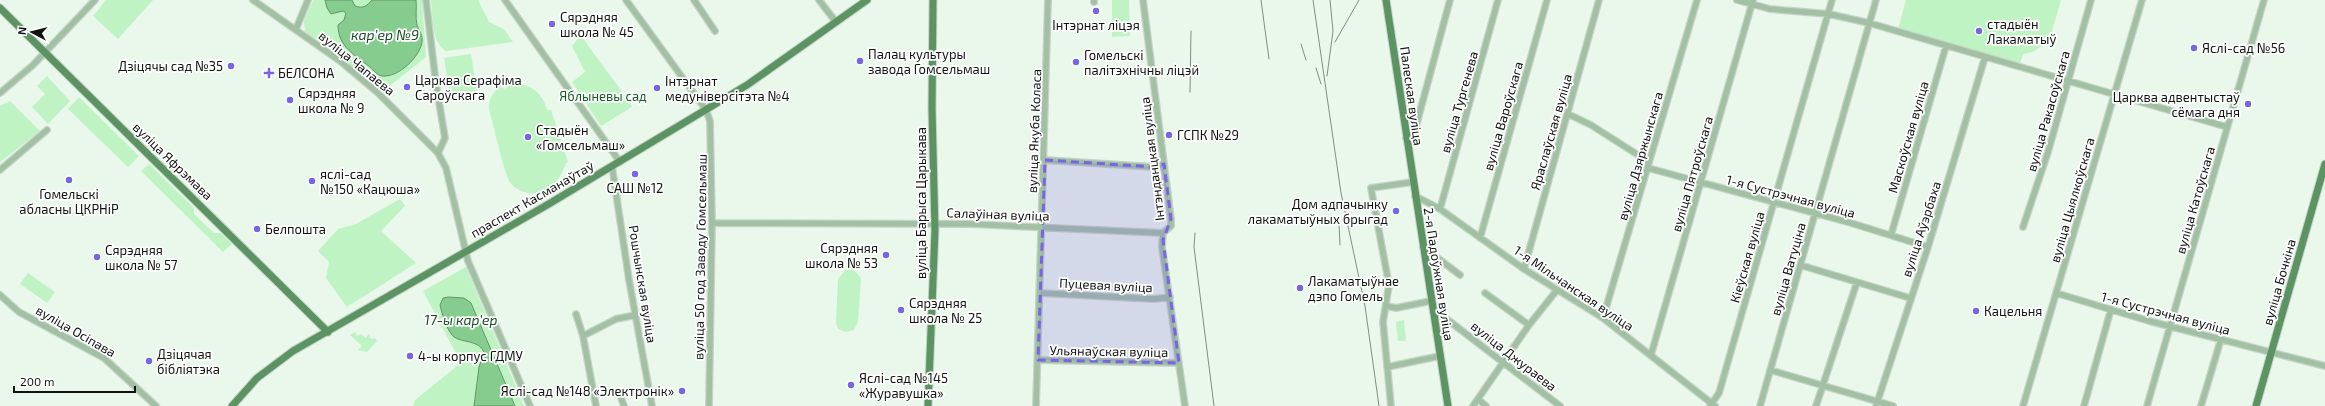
<svg xmlns="http://www.w3.org/2000/svg" width="2325" height="406" font-family="'Exo 2',sans-serif">
<style>
.green{fill:#bff3c4}
.water{fill:#86cc8e;stroke:#639568}
.lines{fill:none;stroke-linecap:round;stroke-linejoin:round}
.minor-casing{stroke:#c7d3c8;stroke-width:8}
.major-casing{stroke:#c7d3c8;stroke-width:9}
.minor{stroke:#a2c0a4;stroke-width:5.5}
.major{stroke:#5b9362;stroke-width:7}
.rail{stroke:#838c83;stroke-width:1}
.marked{fill:#7666e0;fill-opacity:0.2;stroke:#7666e0;stroke-width:3;stroke-dasharray:8 5;stroke-linejoin:round}
.poi-dot{fill:#7666e0;stroke:#fff;stroke-width:1.5}
.labels{text-anchor:middle;stroke-width:3.5;stroke-linejoin:round;paint-order:stroke}
.poi-label{font-size:13px;fill:#101410;stroke:#fff;text-anchor:start}
.street-label{font-size:13px;fill:#101410;stroke:#fff}
.park-label{font-size:13px;fill:#145e26;stroke:#fff}
.water-label{font-size:14px;font-style:italic;fill:#1c4d25;stroke:#fff}
</style>
<rect width="100%" height="100%" fill="#eaf7eb"/>
<!-- green -->
<path class="green" d="M106 0H153L118 39 93 16Z
M313 0H422L426 57 382 92 305 31 304 21Z
M431 0H478L489 22 504 29 513 42 446 51C431 42 433 16 431 0Z
M1112 0H1129L1130 36 1112 37Z
M1906 0H2061L2049 41 2033 52 2023 54 2020 64 1898 29Z
M581 35C597 60 616 81 632 107L601 126 572 82 585 72 572 46Z
M471 54 477 92 450 96 444 58Z
M47 76 70 101 48 124 32 107 45 94 37 86Z
M512 84C529 82 543 93 547 110H551L568 162 566 163C561 177 555 187 541 192 530 196 516 191 510 182 503 170 494 126 489 110 488 100 493 92 500 86L504 89Z
M79 97 139 156 128 167 68 109Z
M10 101 40 131 0 162V106Z
M149 164 194 208V214L214 233H221L232 244 223 252 141 171Z
M400 199 405 206 381 231 416 263 347 307 326 278 329 262 318 251 338 229 356 224Z
M466 267 524 406H413L415 400 457 366 459 359 423 291Z
M853 269 861 278 858 322 854 330 846 332 838 329 836 323 838 279 845 270Z
M28 273 55 292 47 303 20 284Z
M1404 320 1406 341H1398L1396 322Z
M355 332 357 336 361 334 366 338 369 334 371 339 375 338 377 341 367 352 358 350 362 346 350 335Z"/>
<!-- water -->
<path class="water" d="M325 0H352L355 6C363 9 367 6 372 0H416C417 8 415 17 417 25 419 31 423 35 422 42 420 57 398 78 382 76 377 75 374 71 370 67 355 55 338 47 338 25L344 20 346 13 343 11 331 14 327 8Z
M448 297 464 298 471 303 515 406H474L479 367 484 352C479 340 463 343 454 337 447 331 442 314 440 305L443 298Z"/>
<g class="lines">
<!-- minor casing -->
<g class="minor-casing">
<path id="minor" d="M253 0 340 61 378 93 438 153
M426 0 436 84 445 138 438 153 446 168 468 261 530 406
M505 0 620 162
M626 0 706 110 710 121 712 223 709 406
M694 0 715 31
M819 0 836 22
M1143 0 1171 219V226L1163 233 1162 247 1185 406
M1737 0 1770 9 1829 14 1869 23 2227 127
M1094 2V0
M296 29 308 0
M0 93 33 65 95 0
M1568 114 1591 125 1649 162
M1406 138 1415 130 1450 0
M1045 160 1154 167 1164 164
M612 166 629 280 652 406
M1648 168 1851 223 1928 247
M0 170 47 130
M1415 196 1440 209 1524 269 1603 318 1715 406
M1440 209 1498 0
M712 223 970 224 1163 233
M2023 227 2048 152 2091 0
M1891 235 1946 46
M1480 238 1547 0
M1423 247 1460 275
M1800 265 1910 298
M1524 269 1599 0
M1040 293 1154 299 1170 297
M1485 293 1529 325
M2056 293 2149 321 2325 366
M0 295 19 312 104 358 156 406
M1387 306 1396 308 1431 301
M1433 312 1444 317 1560 406
M576 314 583 336 596 406
M1603 318 1697 0
M583 336 616 319 636 315
M1651 355 1753 0
M1038 360 1179 363
M1387 367 1440 356
M1770 370 1893 406
M620 395 624 406
M1478 399 1486 406
M1036 406 1048 0
M1391 406 1383 322 1389 285 1371 188 1413 182
M1473 406 1529 325 1557 290
M1710 406 1719 393 1832 0
M1760 406 1876 0
M1816 406 1857 282
M1876 406 1928 247 1985 57
M2023 406 2142 0
M2084 406 2111 309
M2147 406 2264 0
M2201 406 2221 339"/>
</g>
<!-- major casing -->
<g class="major-casing">
<path id="major" d="M1386 0 1448 406
M0 8 328 332
M232 406 257 378 293 351 547 205 747 85 867 0
M928 406 935 230 932 109 933 0
M2256 406 2325 164"/>
</g>
<!-- minor -->
<use href="#minor" class="minor"/>
<!-- major -->
<use href="#major" class="major"/>
<!-- rail -->
<path class="rail" d="M1261 0 1269 59
M1313 0 1341 193 1365 306 1379 406
M1335 42 1359 0
M1301 44 1306 60
M1316 68 1321 84
M1327 76 1333 31 1330 0
M1190 92 1191 31
M1339 224 1340 245
M1195 233 1194 247 1214 406"/>
</g>
<!-- marked area -->
<path class="marked" d="M1045 160 1154 167 1164 164 1171 219 1163 240 1179 363 1038 360Z"/>
<!-- markers -->
<g class="poi-dot">
<circle cx="1096" cy="11" r="4"/>
<circle cx="552" cy="24" r="4"/>
<circle cx="1979" cy="31" r="4"/>
<circle cx="2194" cy="48" r="4"/>
<circle cx="860" cy="61" r="4"/>
<circle cx="1076" cy="62" r="4"/>
<circle cx="231" cy="66" r="4"/>
<path d="M267 67h4v4h4v4h-4v4h-4v-4h-4v-4h4z"/>
<circle cx="407" cy="87" r="4"/>
<circle cx="657" cy="88" r="4"/>
<circle cx="290" cy="100" r="4"/>
<circle cx="2248" cy="104" r="4"/>
<circle cx="1169" cy="135" r="4"/>
<circle cx="528" cy="137" r="4"/>
<circle cx="635" cy="174" r="4"/>
<circle cx="69" cy="180" r="4"/>
<circle cx="312" cy="181" r="4"/>
<circle cx="1396" cy="211" r="4"/>
<circle cx="257" cy="229" r="4"/>
<circle cx="886" cy="255" r="4"/>
<circle cx="97" cy="257" r="4"/>
<circle cx="1300" cy="288" r="4"/>
<circle cx="901" cy="310" r="4"/>
<circle cx="1976" cy="311" r="4"/>
<circle cx="410" cy="356" r="4"/>
<circle cx="149" cy="361" r="4"/>
<circle cx="851" cy="385" r="4"/>
<circle cx="682" cy="391" r="4"/>
</g>
<g class="labels">
<!-- poi labels -->
<g class="poi-label">
<text x="560" y="22">Сярэдняя<tspan x="560" dy="15">школа № 45</tspan></text>
<text x="1987" y="29">стадыён<tspan x="1987" dy="15">Лакаматыў</tspan></text>
<text x="1096" y="30" text-anchor="middle">Інтэрнат ліцэя</text>
<text x="2202" y="53">Яслі-сад №56</text>
<text x="868" y="59">Палац культуры<tspan x="868" dy="15">завода Гомсельмаш</tspan></text>
<text x="1084" y="60">Гомельскі<tspan x="1084" dy="15">палітэхнічны ліцэй</tspan></text>
<text x="223" y="71" text-anchor="end">Дзіцячы сад №35</text>
<text x="278" y="78">БЕЛСОНА</text>
<text x="415" y="85">Царква Серафіма<tspan x="415" dy="15">Сароўскага</tspan></text>
<text x="665" y="86">Інтэрнат<tspan x="665" dy="15">медуніверсітэта №4</tspan></text>
<text x="298" y="98">Сярэдняя<tspan x="298" dy="15">школа № 9</tspan></text>
<text x="2240" y="102" text-anchor="end">Царква адвентыстаў<tspan x="2240" dy="15">сёмага дня</tspan></text>
<text x="536" y="135">Стадыён<tspan x="536" dy="15">«Гомсельмаш»</tspan></text>
<text x="1177" y="140">ГСПК №29</text>
<text x="320" y="179">яслі-сад<tspan x="320" dy="15">№150 «Кацюша»</tspan></text>
<text x="635" y="193" text-anchor="middle">САШ №12</text>
<text x="69" y="199" text-anchor="middle">Гомельскі<tspan x="69" dy="15">абласны ЦКРНіР</tspan></text>
<text x="1388" y="209" text-anchor="end">Дом адпачынку<tspan x="1388" dy="15">лакаматыўных брыгад</tspan></text>
<text x="265" y="234">Белпошта</text>
<text x="878" y="253" text-anchor="end">Сярэдняя<tspan x="878" dy="15">школа № 53</tspan></text>
<text x="105" y="255">Сярэдняя<tspan x="105" dy="15">школа № 57</tspan></text>
<text x="1308" y="286">Лакаматыўнае<tspan x="1308" dy="15">дэпо Гомель</tspan></text>
<text x="909" y="308">Сярэдняя<tspan x="909" dy="15">школа № 25</tspan></text>
<text x="1984" y="316">Кацельня</text>
<text x="157" y="359">Дзіцячая<tspan x="157" dy="15">бібліятэка</tspan></text>
<text x="418" y="361">4-ы корпус ГДМУ</text>
<text x="859" y="383">Яслі-сад №145<tspan x="859" dy="15">«Журавушка»</tspan></text>
<text x="674" y="396" text-anchor="end">Яслі-сад №148 «Электронік»</text>
</g>
<!-- street labels -->
<g class="street-label">
<text transform="translate(357 63) rotate(39)" y="5">вуліца Чапаева</text>
<text transform="translate(1412 96) rotate(82)" y="5">Палеская вуліца</text>
<text transform="translate(1459 102) rotate(-74)" y="5">вуліца Тургенева</text>
<text transform="translate(2048 111) rotate(-74)" y="5">вуліца Ракасоўскага</text>
<text transform="translate(1503 116) rotate(-74)" y="5">вуліца Вароўскага</text>
<text transform="translate(1034 131) rotate(-88)" y="5">вуліца Якуба Коласа</text>
<text transform="translate(1551 132) rotate(-74)" y="5">Яраслаўская вуліца</text>
<text transform="translate(1908 137) rotate(-74)" y="5">Маскоўская вуліца</text>
<text transform="translate(1640 156) rotate(-74)" y="5">вуліца Дзяржынскага</text>
<text transform="translate(1152 159) rotate(-97)" y="5">Інтэнданцкая вуліца</text>
<text transform="translate(173 161) rotate(44)" y="5">вуліца Яфрэмава</text>
<text transform="translate(1692 174) rotate(-74)" y="5">вуліца Пятроўскага</text>
<text transform="translate(1791 196) rotate(15)" y="5">1-я Сустрэчная вуліца</text>
<text transform="translate(532 199) rotate(-30)" y="5">праспект Касманаўтаў</text>
<text transform="translate(2072 200) rotate(-74)" y="5">вуліца Цыялкоўскага</text>
<text transform="translate(2195 200) rotate(-74)" y="5">вуліца Катоўскага</text>
<text transform="translate(921 203) rotate(-90)" y="5">вуліца Барыса Царыкава</text>
<text transform="translate(998 214) rotate(2)" y="5">Салаўіная вуліца</text>
<text transform="translate(1921 229) rotate(-72)" y="5">вуліца Аўэрбаха</text>
<text transform="translate(700 257) rotate(-89)" y="5">вуліца 50 год Заводу Гомсельмаш</text>
<text transform="translate(1747 257) rotate(-74)" y="5">Кіеўская вуліца</text>
<text transform="translate(1788 269) rotate(-74)" y="5">вуліца Ватуціна</text>
<text transform="translate(1439 274) rotate(81)" y="5">2-я Падоўжная вуліца</text>
<text transform="translate(2279 282) rotate(-74)" y="5">вуліца Бочкіна</text>
<text transform="translate(643 284) rotate(81)" y="5">Рошчынская вуліца</text>
<text transform="translate(1106 285) rotate(3)" y="5">Пуцевая вуліца</text>
<text transform="translate(1574 288) rotate(34)" y="5">1-я Мільчанская вуліца</text>
<text transform="translate(2166 313) rotate(15)" y="5">1-я Сустрэчная вуліца</text>
<text transform="translate(76 331) rotate(30)" y="5">вуліца Осіпава</text>
<text transform="translate(1109 351) rotate(1)" y="5">Ульянаўская вуліца</text>
<text transform="translate(1514 356) rotate(38)" y="5">вуліца Джураева</text>
</g>
<!-- park labels -->
<g class="park-label">
<text x="603" y="101">Яблыневы сад</text>
</g>
<!-- water labels -->
<g class="water-label">
<text x="385" y="40">карʼер №9</text>
<text x="461" y="325">17-ы кар’ер</text>
</g>
</g>
<!-- north arrow -->
<g transform="translate(32 32) rotate(277)" stroke="#ffffff" stroke-width="3" paint-order="stroke">
<path d="M0-3L7 15L0 10L-7 15Z" fill="#101410"/>
<text y="-6" font-size="11" font-weight="bold" text-anchor="middle" fill="#101410">N</text>
</g>
<!-- scale -->
<path d="M14 386v6h121v-6" fill="none" stroke="#101410" stroke-width="2"/>
<text x="20" y="386" font-size="12" fill="#101410" stroke="#ffffff" stroke-width="3" paint-order="stroke">200 m</text>
</svg>
